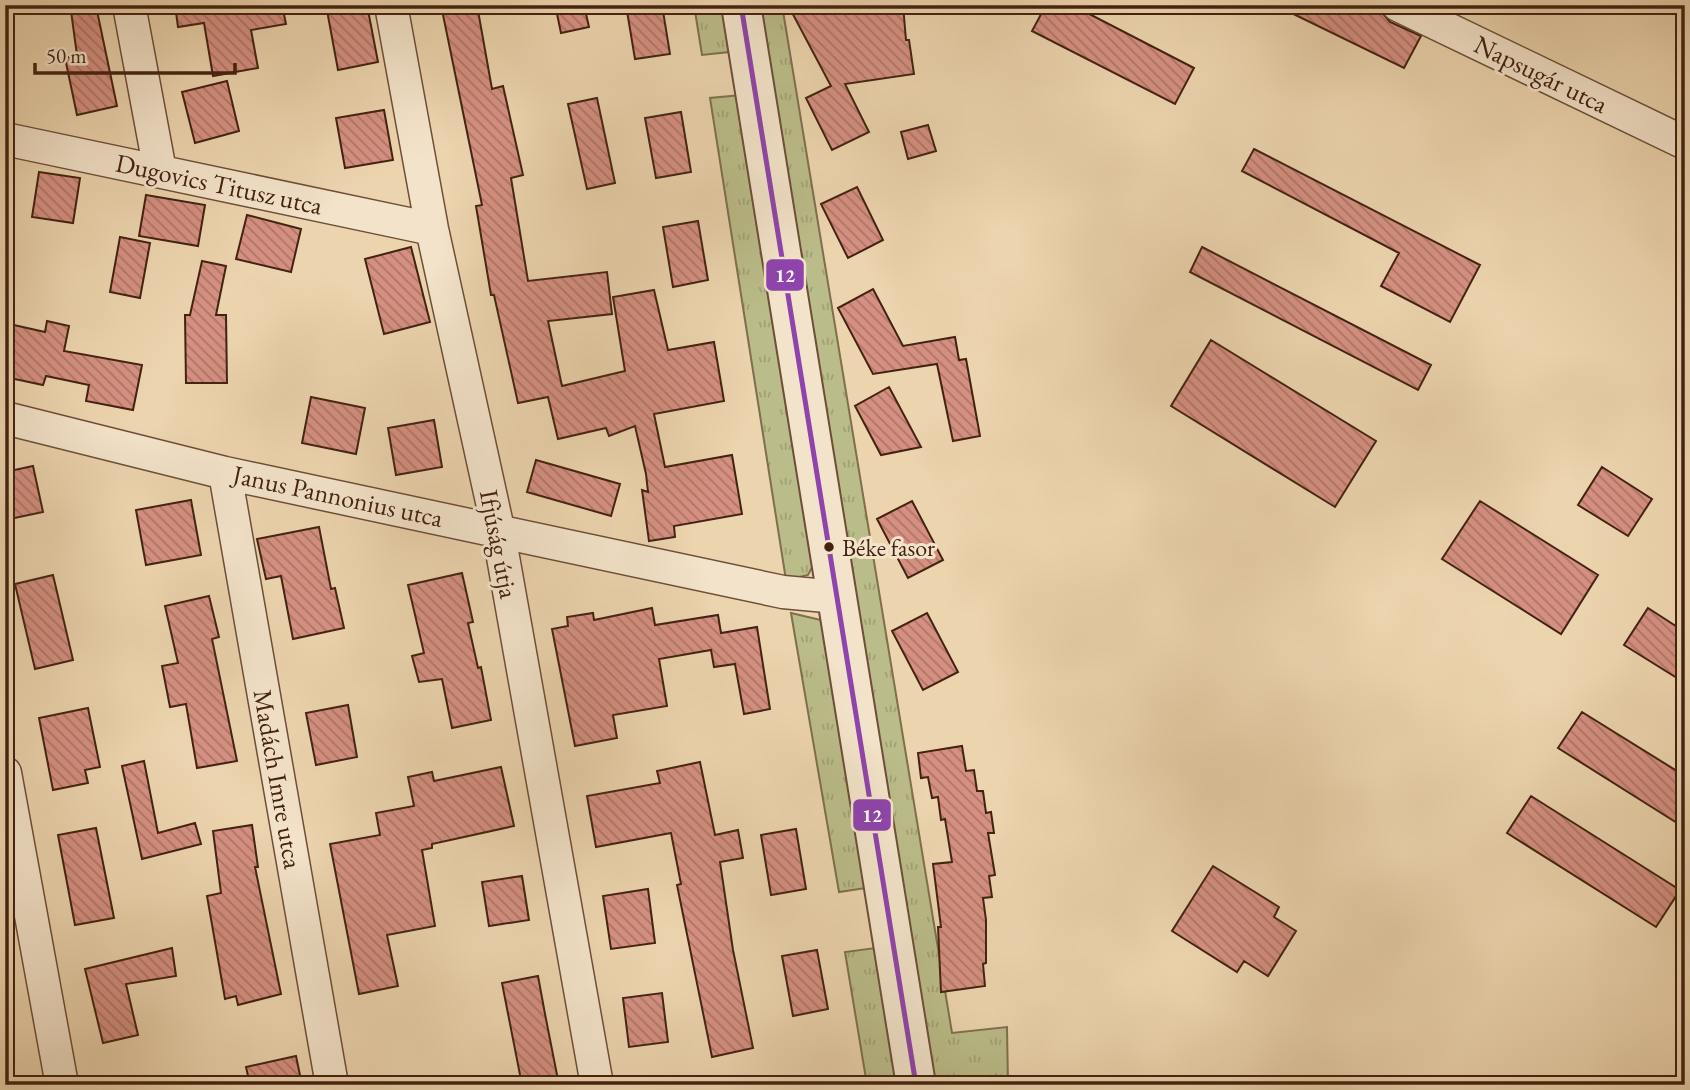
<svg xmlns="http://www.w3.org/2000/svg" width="1690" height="1090" font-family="'EB Garamond',serif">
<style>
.grass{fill:url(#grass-tufts);stroke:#7f6f4e;stroke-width:2}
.building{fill:url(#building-back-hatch);stroke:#442212;stroke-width:2}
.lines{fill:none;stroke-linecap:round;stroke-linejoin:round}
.minor-casing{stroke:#6e4e39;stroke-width:35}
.tertiary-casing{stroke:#6e4e39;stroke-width:42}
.minor{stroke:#f3e3ca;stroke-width:32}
.tertiary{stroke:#f3e3ca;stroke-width:38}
.bus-1-casing{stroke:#f3e3ca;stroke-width:10}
.bus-1{stroke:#8e44ad;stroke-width:5}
.bus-dot{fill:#442212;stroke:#f3e3ca;stroke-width:2.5}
.labels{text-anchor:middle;stroke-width:6;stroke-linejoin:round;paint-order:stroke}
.bus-label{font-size:24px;fill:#442212;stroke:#f3e3ca;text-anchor:start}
.street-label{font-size:26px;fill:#442212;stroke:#f3e3ca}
.line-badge{stroke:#f3e3ca;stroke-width:2.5}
.badge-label{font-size:19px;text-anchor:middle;font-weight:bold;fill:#fff}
</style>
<defs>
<pattern id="grass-tufts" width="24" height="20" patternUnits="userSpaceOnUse" patternTransform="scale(1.75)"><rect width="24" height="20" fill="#babc89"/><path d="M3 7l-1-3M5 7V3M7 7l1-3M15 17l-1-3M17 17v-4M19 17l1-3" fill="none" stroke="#a1a175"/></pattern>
<pattern id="building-back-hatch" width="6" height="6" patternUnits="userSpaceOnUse" patternTransform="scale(1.75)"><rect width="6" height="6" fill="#d59081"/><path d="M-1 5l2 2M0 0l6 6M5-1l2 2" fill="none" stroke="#ae7568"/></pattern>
</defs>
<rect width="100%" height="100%" fill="#ecd4ae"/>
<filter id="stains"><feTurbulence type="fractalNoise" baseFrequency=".00286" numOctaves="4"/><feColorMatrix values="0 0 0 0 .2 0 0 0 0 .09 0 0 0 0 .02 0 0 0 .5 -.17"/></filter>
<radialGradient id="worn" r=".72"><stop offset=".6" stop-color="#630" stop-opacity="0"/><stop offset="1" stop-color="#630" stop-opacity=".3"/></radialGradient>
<!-- grass -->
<path class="grass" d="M694 5H722L729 52 702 55Z
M759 5H782L952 1033 1007 1027 1008 1085H934Z
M741 95 816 560 808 575 786 580 710 98Z
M791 613 821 620 866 888 839 892Z
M875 948 898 1085H867L845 952Z"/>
<!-- building -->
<path class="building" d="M175 5H282L286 24 251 30 258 68 213 76 204 23 178 27Z
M326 5H367L378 62 338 70Z
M441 5H477L492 89 503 86 523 175 511 178 528 281 607 272 612 314 548 321 562 386 625 371 613 297 654 290 668 350 714 342 724 401 654 414 665 467 732 455 742 514 674 526 675 537 649 541 642 490 648 492 646 474 635 426 609 436 606 428 558 439 548 397 518 403 494 295H491L476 206 482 205Z
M572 5H584L589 27 561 33 556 9Z
M626 5H662L670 54 635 59Z
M788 5H903L906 40H909L914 74 845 84 869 132 832 150 806 98 831 86Z
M1046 5H1072L1194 68 1175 104 1032 31Z
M1275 5H1369L1381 11 1390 22 1421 36 1404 68Z
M96 6 117 106 77 115 65 58 77 55 71 11Z
M227 81 239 131 195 143 182 92Z
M597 98 615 183 587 189 568 104Z
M384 110 393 160 345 168 336 118Z
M681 112 691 172 656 178 645 118Z
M928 125 936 151 908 159 901 132Z
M1254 149 1480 265 1450 322 1381 286 1399 253 1242 171Z
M39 172 80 178 73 223 32 217Z
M857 187 883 240 848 258 821 204Z
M146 195 205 205 198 246 139 236Z
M247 215 301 229 291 272 236 259Z
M698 221 708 280 673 287 663 227Z
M120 237 150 243 140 298 110 292Z
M411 247 430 322 384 334 365 259Z
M1202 247 1431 365 1418 390 1190 272Z
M202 261 226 266 216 315H226L227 383H186L185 315H190Z
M873 289 903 346 955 337 959 360 966 359 980 436 953 441 937 364 873 374 838 308Z
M47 321 69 326 64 351 142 365 133 410 86 401 89 385 46 376 43 385 5 377V323L45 332Z
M1211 340 1376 441 1335 507 1171 406Z
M889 387 921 447 881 455 855 406Z
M311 397 365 408 356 454 302 443Z
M434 420 442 467 396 475 388 428Z
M536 460 620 484 611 516 527 492Z
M33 466 43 512 5 520V472Z
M1602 467 1652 499 1628 536 1578 505Z
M191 500 201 555 146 565 136 510Z
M912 501 943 560 908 578 877 519Z
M1480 501 1598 575 1561 634 1442 559Z
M319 527 331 589 335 588 344 628 293 639 281 576 266 579 257 539Z
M462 573 473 622 468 623 478 668 481 667 491 720 452 728 442 679 419 682 412 656 424 653 408 585Z
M53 575 73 660 35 669 15 584Z
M209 596 219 637 212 639 237 761 197 768 186 704 170 707 162 666 178 663 165 606Z
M652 608 655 625 718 615 721 633 757 627 770 709 744 714 735 664 714 667 711 650 659 659 667 706 613 715 617 738 575 746 552 629 568 626 567 617 593 613 594 620Z
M1648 608 1685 632V683L1624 645Z
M927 613 958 672 923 690 892 631Z
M348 705 357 757 316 765 306 713Z
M88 708 100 767 85 770 88 783 53 790 39 718Z
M1582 712 1685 776V828L1558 748Z
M962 746 966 771 974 770 977 791H983L986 813 991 812 994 833H988L995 875 989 876 992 897 983 898 986 920V963L983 964 985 986 941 992 938 927H941L933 864 952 862 945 819 941 820 938 797 932 798 928 777 921 778 918 753Z
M144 761 158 833 195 823 201 844 142 859 122 766Z
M700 762 715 835 738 830 743 858 720 862 733 950 753 1048 712 1057 677 885 681 884 671 833 596 847 587 796 660 783 657 771Z
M501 767 514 826 432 844V848L422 850 435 926 387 935 398 986 359 994 330 844 380 835 376 813 414 806 408 777 432 772 434 781Z
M1531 796 1680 890 1656 927 1507 833Z
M252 825 258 867H255L281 994 238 1005 236 996 225 999 207 896 221 893 213 831Z
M96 828 114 918 75 925 58 835Z
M796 829 806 889 771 895 761 835Z
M1213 866 1279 907 1274 917 1296 931 1268 976 1244 961 1237 972 1172 931Z
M522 876 529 920 489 926 482 882Z
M648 889 655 943 611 949 603 896Z
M172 948 176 976 126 984 138 1035 103 1043 85 969Z
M817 950 828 1009 793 1016 782 956Z
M538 976 545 1014 559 1085H522L502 983Z
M662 993 668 1042 629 1047 623 998Z
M296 1056 302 1085H250L246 1067Z"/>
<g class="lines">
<!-- minor casing -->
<g class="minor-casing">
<path id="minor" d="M129 5 160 171
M391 5 432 229 498 529 597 1085
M1398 5 1685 143
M5 139 432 229
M5 418 225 473 783 592 837 597
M225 473 332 1085
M5 773 62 1085"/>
</g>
<!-- tertiary casing -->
<g class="tertiary-casing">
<path id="tertiary" d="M741 5 916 1085"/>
</g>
<!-- minor -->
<use href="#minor" class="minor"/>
<!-- tertiary -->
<use href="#tertiary" class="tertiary"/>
<!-- bus-1 casing -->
<g class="bus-1-casing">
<path id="bus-1" d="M741 5 916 1085"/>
</g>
<!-- bus-1 -->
<use href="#bus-1" class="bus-1"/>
</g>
<!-- markers -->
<circle class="bus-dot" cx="829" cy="547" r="6"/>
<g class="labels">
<!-- bus labels -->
<g class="bus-label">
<text x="842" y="556">Béke fasor</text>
</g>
<!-- street labels -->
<g class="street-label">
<text transform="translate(1541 74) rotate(26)" y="9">Napsugár utca</text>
<text transform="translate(219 184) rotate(12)" y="9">Dugovics Titusz utca</text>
<text transform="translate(338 496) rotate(12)" y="9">Janus Pannonius utca</text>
<text transform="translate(499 544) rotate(79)" y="9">Ifjúság útja</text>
<text transform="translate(278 779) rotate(80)" y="9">Madách Imre utca</text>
</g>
</g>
<g class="line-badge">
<rect x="765" y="258" width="40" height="34" rx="7" fill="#8e44ad"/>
<rect x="852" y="798" width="40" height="34" rx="7" fill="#8e44ad"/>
</g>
<g class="badge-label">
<text x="785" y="282">12</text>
<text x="872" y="822">12</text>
</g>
<!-- margin -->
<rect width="1690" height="1090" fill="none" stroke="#ecd4ae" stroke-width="28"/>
<rect x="7" y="7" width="1676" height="1076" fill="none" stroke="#442212" stroke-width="3.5"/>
<rect x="14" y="14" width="1662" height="1062" fill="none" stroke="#442212" stroke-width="2"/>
<!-- scale -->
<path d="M35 63v10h200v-10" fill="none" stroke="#442212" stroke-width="3.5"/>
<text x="46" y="63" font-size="21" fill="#442212" stroke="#f3e3ca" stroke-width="5" paint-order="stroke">50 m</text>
<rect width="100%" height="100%" filter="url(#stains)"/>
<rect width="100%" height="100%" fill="url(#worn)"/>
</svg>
